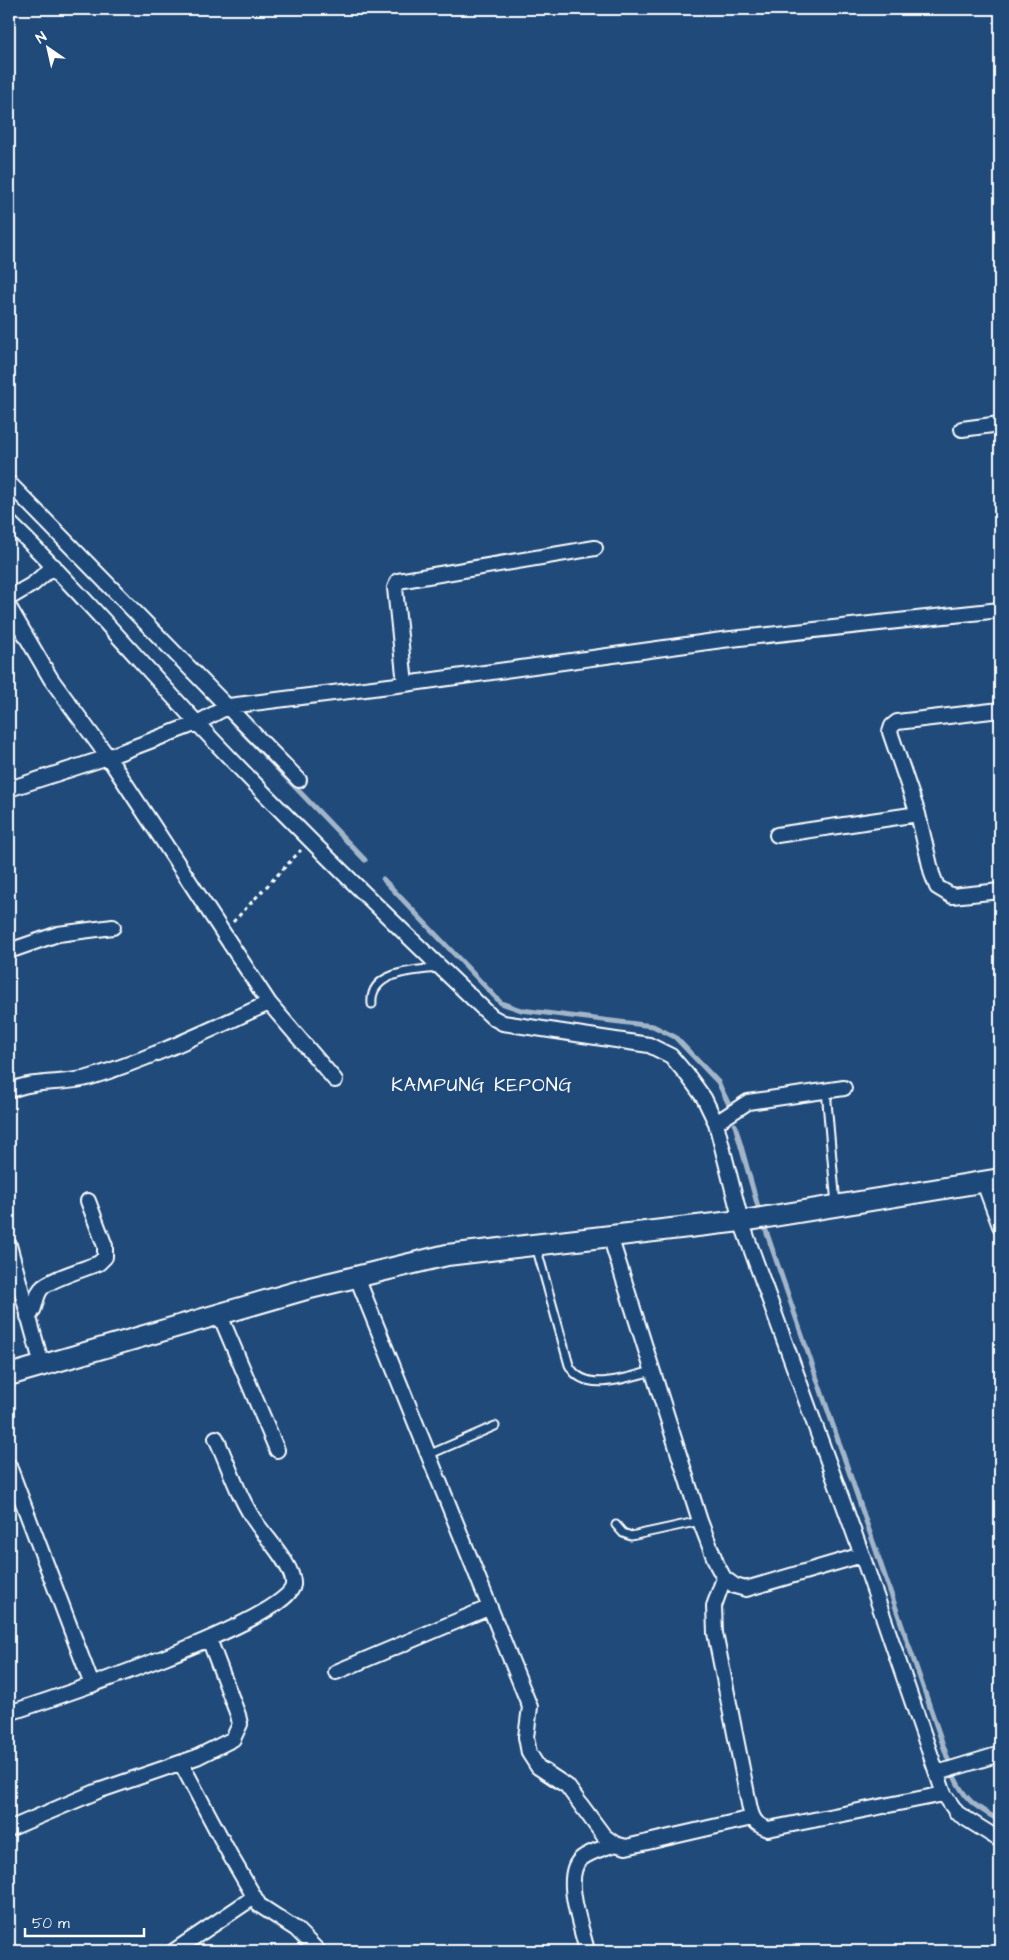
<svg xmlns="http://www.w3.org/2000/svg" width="1009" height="1960" font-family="'Architects Daughter',sans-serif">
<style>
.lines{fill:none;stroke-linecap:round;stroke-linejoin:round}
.stream{stroke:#a3b5c8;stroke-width:5}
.lane-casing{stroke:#fff;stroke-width:11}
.street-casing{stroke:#fff;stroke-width:18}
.secondary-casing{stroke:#fff;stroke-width:24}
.path{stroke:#fff;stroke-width:3;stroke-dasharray:4 4;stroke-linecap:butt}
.lane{stroke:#1f4a7a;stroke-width:7}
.street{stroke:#1f4a7a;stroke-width:14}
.secondary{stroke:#1f4a7a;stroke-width:20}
.labels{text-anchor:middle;stroke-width:5;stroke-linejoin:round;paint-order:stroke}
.neighbourhood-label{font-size:19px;letter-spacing:1px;fill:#fff;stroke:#1f4a7a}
</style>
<rect width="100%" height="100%" fill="#1f4a7a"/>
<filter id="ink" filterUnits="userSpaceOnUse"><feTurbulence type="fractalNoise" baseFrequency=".02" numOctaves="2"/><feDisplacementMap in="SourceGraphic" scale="10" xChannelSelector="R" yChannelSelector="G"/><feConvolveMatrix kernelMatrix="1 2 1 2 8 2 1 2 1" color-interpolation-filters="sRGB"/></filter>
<g filter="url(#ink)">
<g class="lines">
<!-- stream -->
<path class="stream" d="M203 691 365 860
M383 879 501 1003 521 1010 653 1026 675 1037 718 1082 731 1109
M735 1125 760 1214
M763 1222 953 1774C965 1801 975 1806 1000 1821"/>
<!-- lane casing -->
<g class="lane-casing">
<path id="lane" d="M372 1004C369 971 416 970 440 968
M826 1090 836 1205
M536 1246 569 1365C584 1395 627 1377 653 1371
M428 1455 495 1426
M616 1525 623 1533 631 1536 700 1521"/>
</g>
<!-- street casing -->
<g class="street-casing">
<path id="street" d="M962 429 1000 424
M9 483 299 780
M9 522C75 586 135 656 197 723 292 825 392 921 492 1017L503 1023 649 1045 671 1056 688 1076 704 1098 716 1123 741 1221 862 1555 944 1794 957 1813 1000 1840
M9 598 33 584 54 566
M9 607 51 679 108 757 269 1003C211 1029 153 1058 91 1077 64 1085 35 1079 9 1091
M405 684 722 640 1000 610
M1000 710 897 722 892 726 890 732 918 814 932 874 937 887 952 896 1000 891
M9 789 108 757 197 723 229 706 405 684 395 588 398 581 595 548
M777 835 918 814
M9 951 58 934 113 927
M269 1003 335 1080
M716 1123 748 1102 844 1088
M983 1180 1000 1226
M610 1236 700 1521 717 1565 724 1578 735 1586 746 1589 862 1555
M9 1245 42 1365
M356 1275 530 1707 526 1737 529 1753 538 1767 567 1786 604 1836 615 1844 626 1847 752 1818
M219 1313 277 1450
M28 1317C37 1309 34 1298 41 1289 49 1279 85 1269 99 1263L105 1257V1246L88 1201
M9 1466 92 1685
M724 1578 714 1606 715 1633 750 1809C753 1821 757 1825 768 1829L944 1794
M336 1672 488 1608
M9 1713C49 1700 289 1620 293 1585 295 1568 266 1537 257 1524 239 1499 229 1466 216 1438
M181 1763 230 1855 259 1905 296 1929 318 1951
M937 1773 1000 1754
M9 1829 98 1791 197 1757 233 1739 240 1724 238 1715 209 1639
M174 1951 254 1897
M587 1951C582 1928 561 1874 582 1858 591 1851 605 1848 615 1844"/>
</g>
<!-- secondary casing -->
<g class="secondary-casing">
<path id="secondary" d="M9 1375 310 1288 447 1255 749 1220 1000 1179"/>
</g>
<!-- path -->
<path class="path" d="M233 922 301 850"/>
<!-- lane -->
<use href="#lane" class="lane"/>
<!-- street -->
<use href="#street" class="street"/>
<!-- secondary -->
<use href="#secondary" class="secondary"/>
</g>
</g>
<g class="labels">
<!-- neighbourhood labels -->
<g class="neighbourhood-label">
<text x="482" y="1091">KAMPUNG KEPONG</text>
</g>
</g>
<!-- margin -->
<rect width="1009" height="1960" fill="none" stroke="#1f4a7a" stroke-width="30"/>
<rect x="15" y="15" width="979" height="1930" fill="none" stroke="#fff" stroke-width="2" filter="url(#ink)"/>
<!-- north arrow -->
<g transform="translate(48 48) rotate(326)" stroke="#1f4a7a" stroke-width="4" paint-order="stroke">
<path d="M0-4L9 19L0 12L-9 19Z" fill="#ffffff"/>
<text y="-8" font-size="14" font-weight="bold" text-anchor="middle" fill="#ffffff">N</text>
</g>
<!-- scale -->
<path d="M25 1928v8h119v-8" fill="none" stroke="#ffffff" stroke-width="2.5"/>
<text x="32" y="1928" font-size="15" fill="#ffffff" stroke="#1f4a7a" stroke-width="4" paint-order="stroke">50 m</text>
</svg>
